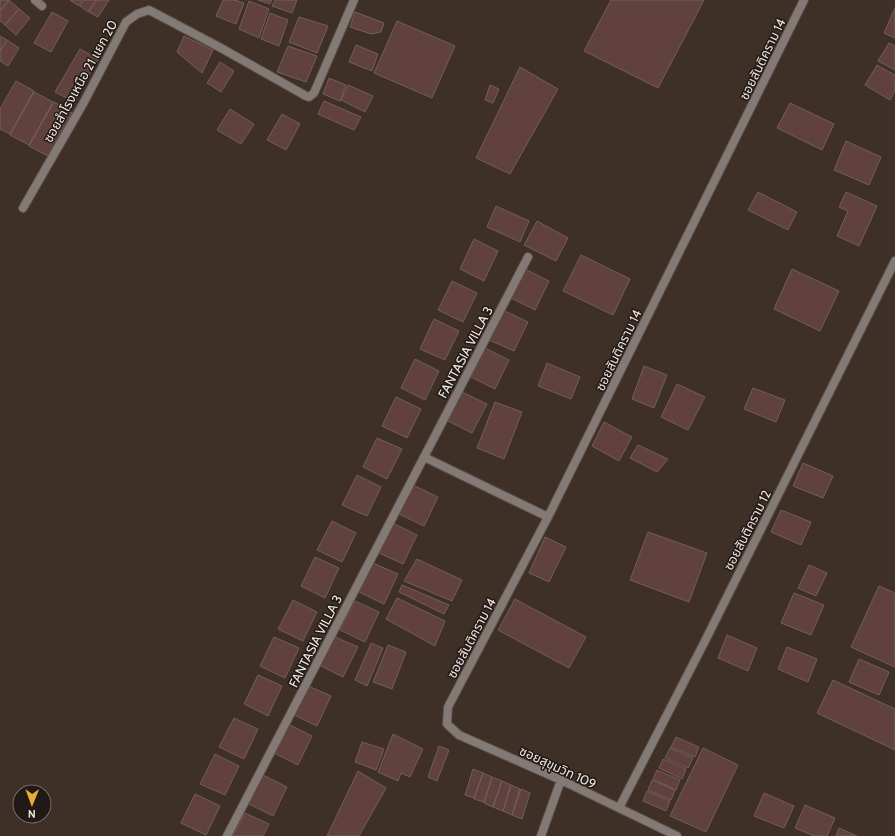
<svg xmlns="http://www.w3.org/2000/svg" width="895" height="836" font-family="Cabin,'Noto Sans Thai',sans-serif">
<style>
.building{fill:#60413e;stroke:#725e5c}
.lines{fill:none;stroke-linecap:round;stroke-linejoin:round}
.street-casing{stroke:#5a4c45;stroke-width:10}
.street{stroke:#837a76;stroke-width:8}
.labels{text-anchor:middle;stroke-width:3;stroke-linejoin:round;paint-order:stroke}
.street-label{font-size:13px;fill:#f0e5e1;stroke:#201915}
</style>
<rect width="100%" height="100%" fill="#3e2f27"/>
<!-- building -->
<path class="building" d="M0 0H9L0 11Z
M9 0 19 9 5 25 0 21V11Z
M70 0H82L79 6Z
M84 0H96L88 12 80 6Z
M97 0H109L98 17 89 12Z
M223 0H235L244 3 236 24 216 16Z
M258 0H272L270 4Z
M275 0H297L292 13 272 6Z
M611 0H704L658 88 584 51Z
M249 1 269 9 259 38 239 29Z
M895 8V38L884 33Z
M19 9 30 18 16 35 5 25Z
M52 12 68 21 51 52 34 43Z
M355 12 384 23 381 32 371 34 350 27Z
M270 13 288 20 279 46 261 39Z
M299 17 328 26 317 53 289 42Z
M397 21 455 46 432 98 374 73Z
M0 36 7 40 0 51Z
M184 36 213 50 202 73 177 52Z
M7 40 19 48 8 66 0 61V51Z
M889 43 895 46V70L878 61Z
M356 45 378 54 372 71 349 62Z
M288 46 317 56 306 82 277 72Z
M80 49 98 59 74 102 55 92Z
M220 62 234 71 221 92 207 83Z
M877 65 895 75V91L890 100 865 85Z
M520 67 558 89 510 174 476 158Z
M329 78 346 85 340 101 323 94Z
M16 81 34 91 10 134 0 129V109Z
M348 85 373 96 365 112 341 100Z
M490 85 499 89 493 103 485 100Z
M34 92 53 102 29 145 10 135Z
M324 101 361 117 354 130 318 114Z
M54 102 72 113 48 156 29 146Z
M790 103 834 124 822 150 777 128Z
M230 109 254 124 241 144 217 130Z
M282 114 300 124 286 150 267 140Z
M846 141 881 157 869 185 834 170Z
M758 192 797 212 788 230 748 210Z
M846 192 877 206 859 246 837 236 848 211 839 207Z
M496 206 529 221 520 242 487 227Z
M537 221 568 238 556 261 524 245Z
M474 239 498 251 484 281 460 269Z
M581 255 630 279 613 315 563 291Z
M525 269 549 281 535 310 511 298Z
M792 269 839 291 820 331 774 309Z
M452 281 477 293 463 322 438 310Z
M503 310 528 322 514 351 489 340Z
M434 319 459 331 445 360 420 349Z
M485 348 509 360 495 389 471 377Z
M415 359 439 371 425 400 401 388Z
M547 363 580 377 571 399 538 386Z
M644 366 667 375 654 408 632 399Z
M677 384 705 397 688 430 661 417Z
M753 388 785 400 776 422 744 409Z
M462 392 487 404 472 433 448 421Z
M396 397 421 409 407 438 382 426Z
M495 402 522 412 504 459 477 448Z
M604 422 632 437 619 461 592 446Z
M377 438 402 449 387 479 363 467Z
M638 445 668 459 657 472 630 458Z
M803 463 833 476 823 498 793 486Z
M357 475 381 487 367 516 342 505Z
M413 485 438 497 424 526 399 514Z
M781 510 811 522 801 545 771 532Z
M332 521 356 533 342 562 317 550Z
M393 523 417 535 403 564 379 553Z
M648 532 707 553 689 602 630 580Z
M545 537 566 547 549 582 529 573Z
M315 557 339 568 325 598 301 586Z
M417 559 462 580 452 601 404 581Z
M373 563 398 574 384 604 359 592Z
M809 565 827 573 816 596 798 588Z
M402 585 449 605 444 614 399 592Z
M879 586 895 593V667L851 647Z
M794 593 824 605 811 635 781 623Z
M397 598 445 621 435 646 386 619Z
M515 599 586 637 569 668 498 630Z
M293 600 317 612 303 641 278 629Z
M355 601 379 612 365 642 340 630Z
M727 635 757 648 748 671 718 658Z
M333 636 358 647 343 677 319 665Z
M274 637 299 648 285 678 260 666Z
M371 643 383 648 367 686 355 680Z
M388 645 406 652 392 689 373 682Z
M787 647 817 659 808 682 778 669Z
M859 659 889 672 879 695 849 682Z
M258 675 282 686 268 716 244 704Z
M833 680 895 709V750L817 713Z
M306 685 331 696 317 726 292 714Z
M234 718 258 729 244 759 219 747Z
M288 724 312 736 298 765 274 753Z
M393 734 423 749 410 777 401 773 398 781 378 772Z
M676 737 699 747 695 757 671 747Z
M362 742 384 749 376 770 355 762Z
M439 746 449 750 437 781 428 777Z
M670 748 693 758 688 768 665 758Z
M703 748 738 765 706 832 670 816Z
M215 754 239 766 225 795 200 784Z
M663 759 686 769 682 779 659 768Z
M473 769 483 773 474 798 465 795Z
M657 770 680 780 676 790 653 779Z
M358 771 386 788 359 836H327Z
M483 773 492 777 484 802 474 799Z
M263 775 287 787 273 816 249 804Z
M492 777 502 781 493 807 484 803Z
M652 780 675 790 671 800 648 790Z
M502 781 511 785 503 811 493 807Z
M511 785 520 789 512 815 503 811Z
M521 789 530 793 522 819 512 815Z
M647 791 670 801 666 811 643 801Z
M764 793 794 806 784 828 754 816Z
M195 794 220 806 206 835 181 823Z
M805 805 835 818 827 836H814L795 828Z
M245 813 269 824 263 836H233Z
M839 828 857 836H836Z"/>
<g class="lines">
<!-- street casing -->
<g class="street-casing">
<path id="street" d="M35 0 42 6
M23 208 84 102 126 22 137 14 149 10 221 48 306 96 309 97 314 93 354 0
M424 457 548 517
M619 808 705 641 895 261
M227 836 528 257
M541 836 561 780
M677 836 561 780 459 735 447 724 448 707 548 517 804 0"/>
</g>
<!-- street -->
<use href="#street" class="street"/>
</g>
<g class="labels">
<!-- street labels -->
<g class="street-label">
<text transform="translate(762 59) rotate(-64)" y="5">ซอยสันติคราม 14</text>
<text transform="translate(80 81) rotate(-61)" y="5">ซอยสำโรงเหนือ 21 แยก 20</text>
<text transform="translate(618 350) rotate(-64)" y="5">ซอยสันติคราม 14</text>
<text transform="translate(465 352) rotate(-62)" y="5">FANTASIA VILLA 3</text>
<text transform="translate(747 530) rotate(-63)" y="5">ซอยสันติคราม 12</text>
<text transform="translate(471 638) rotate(-62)" y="5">ซอยสันติคราม 14</text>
<text transform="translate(315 641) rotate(-63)" y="5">FANTASIA VILLA 3</text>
<text transform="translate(558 767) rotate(25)" y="5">ซอยสุขุมวิท 109</text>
</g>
</g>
<!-- north arrow -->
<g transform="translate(32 804) rotate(181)"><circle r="19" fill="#201915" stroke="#736b67"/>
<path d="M0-3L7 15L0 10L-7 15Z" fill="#e7ac36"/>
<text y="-6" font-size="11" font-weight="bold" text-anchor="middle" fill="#f0e5e1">N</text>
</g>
</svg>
